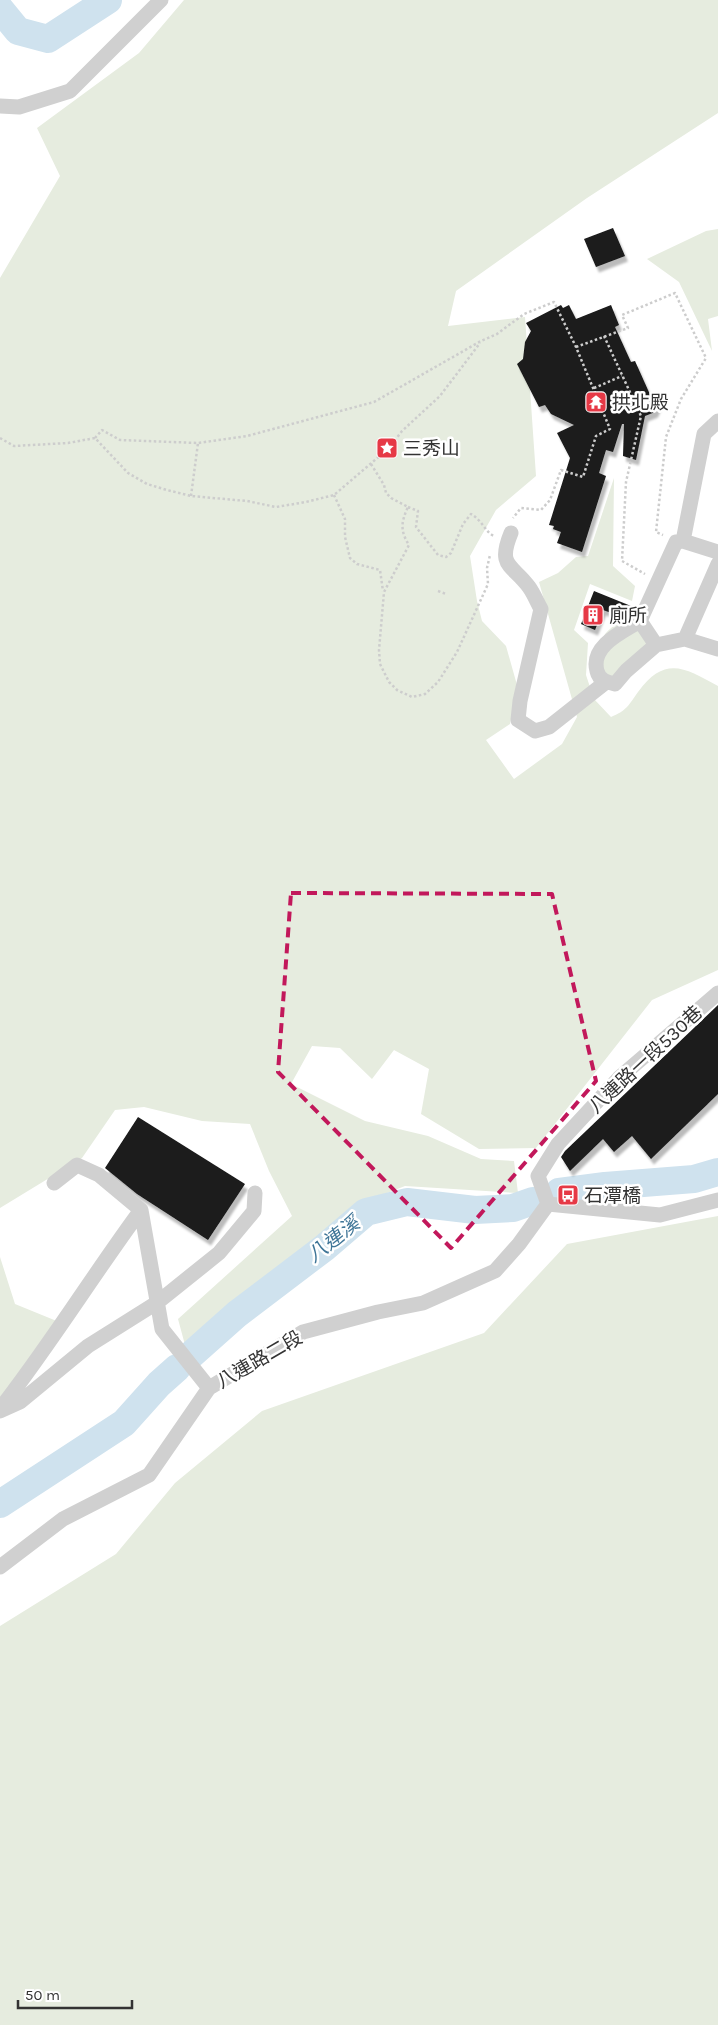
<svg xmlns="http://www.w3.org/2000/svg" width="718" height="2025" font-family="Karla,'Noto Sans TC',sans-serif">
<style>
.green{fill:#e6ecdf}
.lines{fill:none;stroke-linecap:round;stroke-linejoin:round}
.river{stroke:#cfe2ee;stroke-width:28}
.building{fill:#1a1a1a;filter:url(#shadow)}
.path{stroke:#cdcdcd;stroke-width:2.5;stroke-dasharray:2.5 2.5;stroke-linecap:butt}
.minor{stroke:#d0d0d0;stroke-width:15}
.marked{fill:none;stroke:#c2185b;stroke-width:4;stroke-dasharray:10 6;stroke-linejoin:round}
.labels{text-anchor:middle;stroke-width:5;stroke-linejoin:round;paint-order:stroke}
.poi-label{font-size:19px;fill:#333;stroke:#fff;text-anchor:start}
.street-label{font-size:19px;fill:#333;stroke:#fff}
.water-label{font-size:20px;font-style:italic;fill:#3f7597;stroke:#fff}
</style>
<defs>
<filter id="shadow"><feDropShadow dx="3" dy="5.5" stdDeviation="1" flood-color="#0004"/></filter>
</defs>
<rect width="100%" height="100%" fill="#fff"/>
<!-- green -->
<path class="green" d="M184 0H718V113L587 198 456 291 448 326 525 317 536 476 496 510 470 556 477 601 482 621 506 646 517 685 510 724 486 740 514 779 562 744 577 717 539 582 558 573 576 557 588 556 614 478 613 566 635 586 632 601 590 584 574 630 588 643 586 675 594 699 611 717C626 711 629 705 638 692 665 655 685 668 718 686V970L652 1000 536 1148 479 1149 421 1114 429 1069 394 1050 372 1079 340 1048 312 1046 291 1084 365 1121 428 1136 481 1159 514 1161 518 1193 405 1186 351 1207 315 1239 185 1345 178 1319 292 1216 269 1171 250 1124 202 1121 144 1107 115 1110 82 1158 0 1208V278L60 176 37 128 139 53Z
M718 229V316L708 319 712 351 679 282 647 259 706 231Z
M632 619 653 651 642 656 604 693 593 681C597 651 597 626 632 619Z
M718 1216V2025H0V1626L116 1554 175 1483 262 1411 484 1333 567 1244Z
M0 1257 15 1304 64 1324 0 1416Z"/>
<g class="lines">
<!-- river -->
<path class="river" d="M0 9 18 31 48 39 108 0
M559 1192 605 1186 694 1179 718 1172
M192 1354 237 1314 324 1248 366 1212 407 1202 475 1210 513 1208 533 1201
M0 1504 124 1423 159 1384 177 1368"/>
</g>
<!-- building -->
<path class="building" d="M613 228 625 256 596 267 584 239Z
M561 305 563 308 569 305 576 319 611 305 619 325 615 327 631 362 635 361 652 399 658 405 655 412 645 416 636 460 623 456 624 424H622L613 452 606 450 599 473 606 476 582 552 557 543 561 532 553 529 554 526 549 525 570 458 557 433 574 425 551 414 545 405 539 407 517 364 523 359 525 342 531 331 526 323Z
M594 591 631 606 626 618 603 610 595 630 581 624Z
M718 1005V1094L651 1159 632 1136 614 1152 603 1139 570 1171 561 1157 565 1151Z
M138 1117 245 1184 208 1240 137 1194 105 1168Z"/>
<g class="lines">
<!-- path -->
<path class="path" d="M604 336 641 416 626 482 622 561 645 574
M576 347 628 328 622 315 675 293 706 358 681 399 666 437 656 532 663 535
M594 388 622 376
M0 438 14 446 68 443 95 438 128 473 147 484 167 490 191 496 247 501 276 507 306 502 334 495 389 448 402 431 440 396 480 343
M95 438 102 430 120 440 198 443 247 436 374 402 481 341 497 334 524 314 554 302 576 347 610 429 596 436 583 477 561 470 550 500 541 510 521 508 513 518
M371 464 384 485 386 493 391 498 408 507C401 522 400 531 409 545L384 592 379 650 380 664 389 682 397 690 412 697 425 694 438 682 457 652 488 584 487 568 490 555
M334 495 345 519V537L350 558 357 564 380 570 383 591
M191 496 198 443
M408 507 418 511 416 527 438 555 446 557 451 553 463 524 471 514C483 521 485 532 494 536
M438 591 446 594"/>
<!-- minor -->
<path class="minor" d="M0 106 19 107 70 91 161 0
M511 533C497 567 512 564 529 587 534 594 537 602 541 609L520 701 518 720 535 731 549 727 606 682
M683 541 704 434 718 421
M718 564 685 639 718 649
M640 621C622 632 590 646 597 671 599 680 607 682 615 684L626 671 656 645
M685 639 656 645 640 621 676 542 683 541 718 552
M54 1183 77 1165 99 1175 141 1210 162 1329 209 1388
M548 1204 538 1176 558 1144 619 1078 718 993
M548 1204 660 1215 718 1200
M0 1409C50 1345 93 1275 141 1210
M0 1411 20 1402 88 1346 158 1302 219 1253 254 1211 255 1193
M0 1567 63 1519 149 1475 209 1388 303 1332 378 1312 423 1303 495 1271 519 1244 548 1204"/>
</g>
<!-- marked area -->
<path class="marked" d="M291 893 552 894 596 1081 451 1248 278 1072Z"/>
<!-- icons -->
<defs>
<g id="temple-square" transform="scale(1.125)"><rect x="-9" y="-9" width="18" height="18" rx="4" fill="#e63946" stroke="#fff"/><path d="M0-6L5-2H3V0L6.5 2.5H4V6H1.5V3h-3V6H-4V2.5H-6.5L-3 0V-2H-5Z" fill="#fff"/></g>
<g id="sight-square" transform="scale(1.125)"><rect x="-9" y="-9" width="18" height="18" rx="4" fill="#e63946" stroke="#fff"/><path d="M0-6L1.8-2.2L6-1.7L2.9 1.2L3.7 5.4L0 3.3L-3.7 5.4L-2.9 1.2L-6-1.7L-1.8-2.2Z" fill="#fff"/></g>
<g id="building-square" transform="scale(1.125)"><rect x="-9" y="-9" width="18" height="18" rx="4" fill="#e63946" stroke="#fff"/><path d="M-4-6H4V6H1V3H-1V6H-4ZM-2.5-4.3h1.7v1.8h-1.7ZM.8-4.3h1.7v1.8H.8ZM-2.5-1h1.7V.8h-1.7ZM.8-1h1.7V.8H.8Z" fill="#fff"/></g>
<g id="bus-square" transform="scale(1.125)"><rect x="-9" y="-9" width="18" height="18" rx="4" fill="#e63946" stroke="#fff"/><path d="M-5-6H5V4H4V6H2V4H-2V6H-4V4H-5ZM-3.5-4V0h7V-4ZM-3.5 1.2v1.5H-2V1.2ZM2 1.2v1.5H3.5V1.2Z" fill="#fff"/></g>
</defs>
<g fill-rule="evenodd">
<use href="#temple-square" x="596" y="402"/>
<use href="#sight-square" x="387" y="448"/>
<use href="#building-square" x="593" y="615"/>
<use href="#bus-square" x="568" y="1195"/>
</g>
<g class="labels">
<!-- poi labels -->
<g class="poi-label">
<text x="612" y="409">拱北殿</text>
<text x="403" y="455">三秀山</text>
<text x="609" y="622">廁所</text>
<text x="584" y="1202">石潭橋</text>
</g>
<!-- street labels -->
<g class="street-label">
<text transform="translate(645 1059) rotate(-43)" y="7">八連路一段530巷</text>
<text transform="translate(259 1359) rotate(-30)" y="7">八連路二段</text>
</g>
<!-- water labels -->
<g class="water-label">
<text transform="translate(333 1239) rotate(-38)" y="7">八連溪</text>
</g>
</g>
<!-- scale -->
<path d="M18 2000v8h114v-8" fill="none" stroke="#333333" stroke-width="2.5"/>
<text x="25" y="2000" font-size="15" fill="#333333" stroke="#ffffff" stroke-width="4" paint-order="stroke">50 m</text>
</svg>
